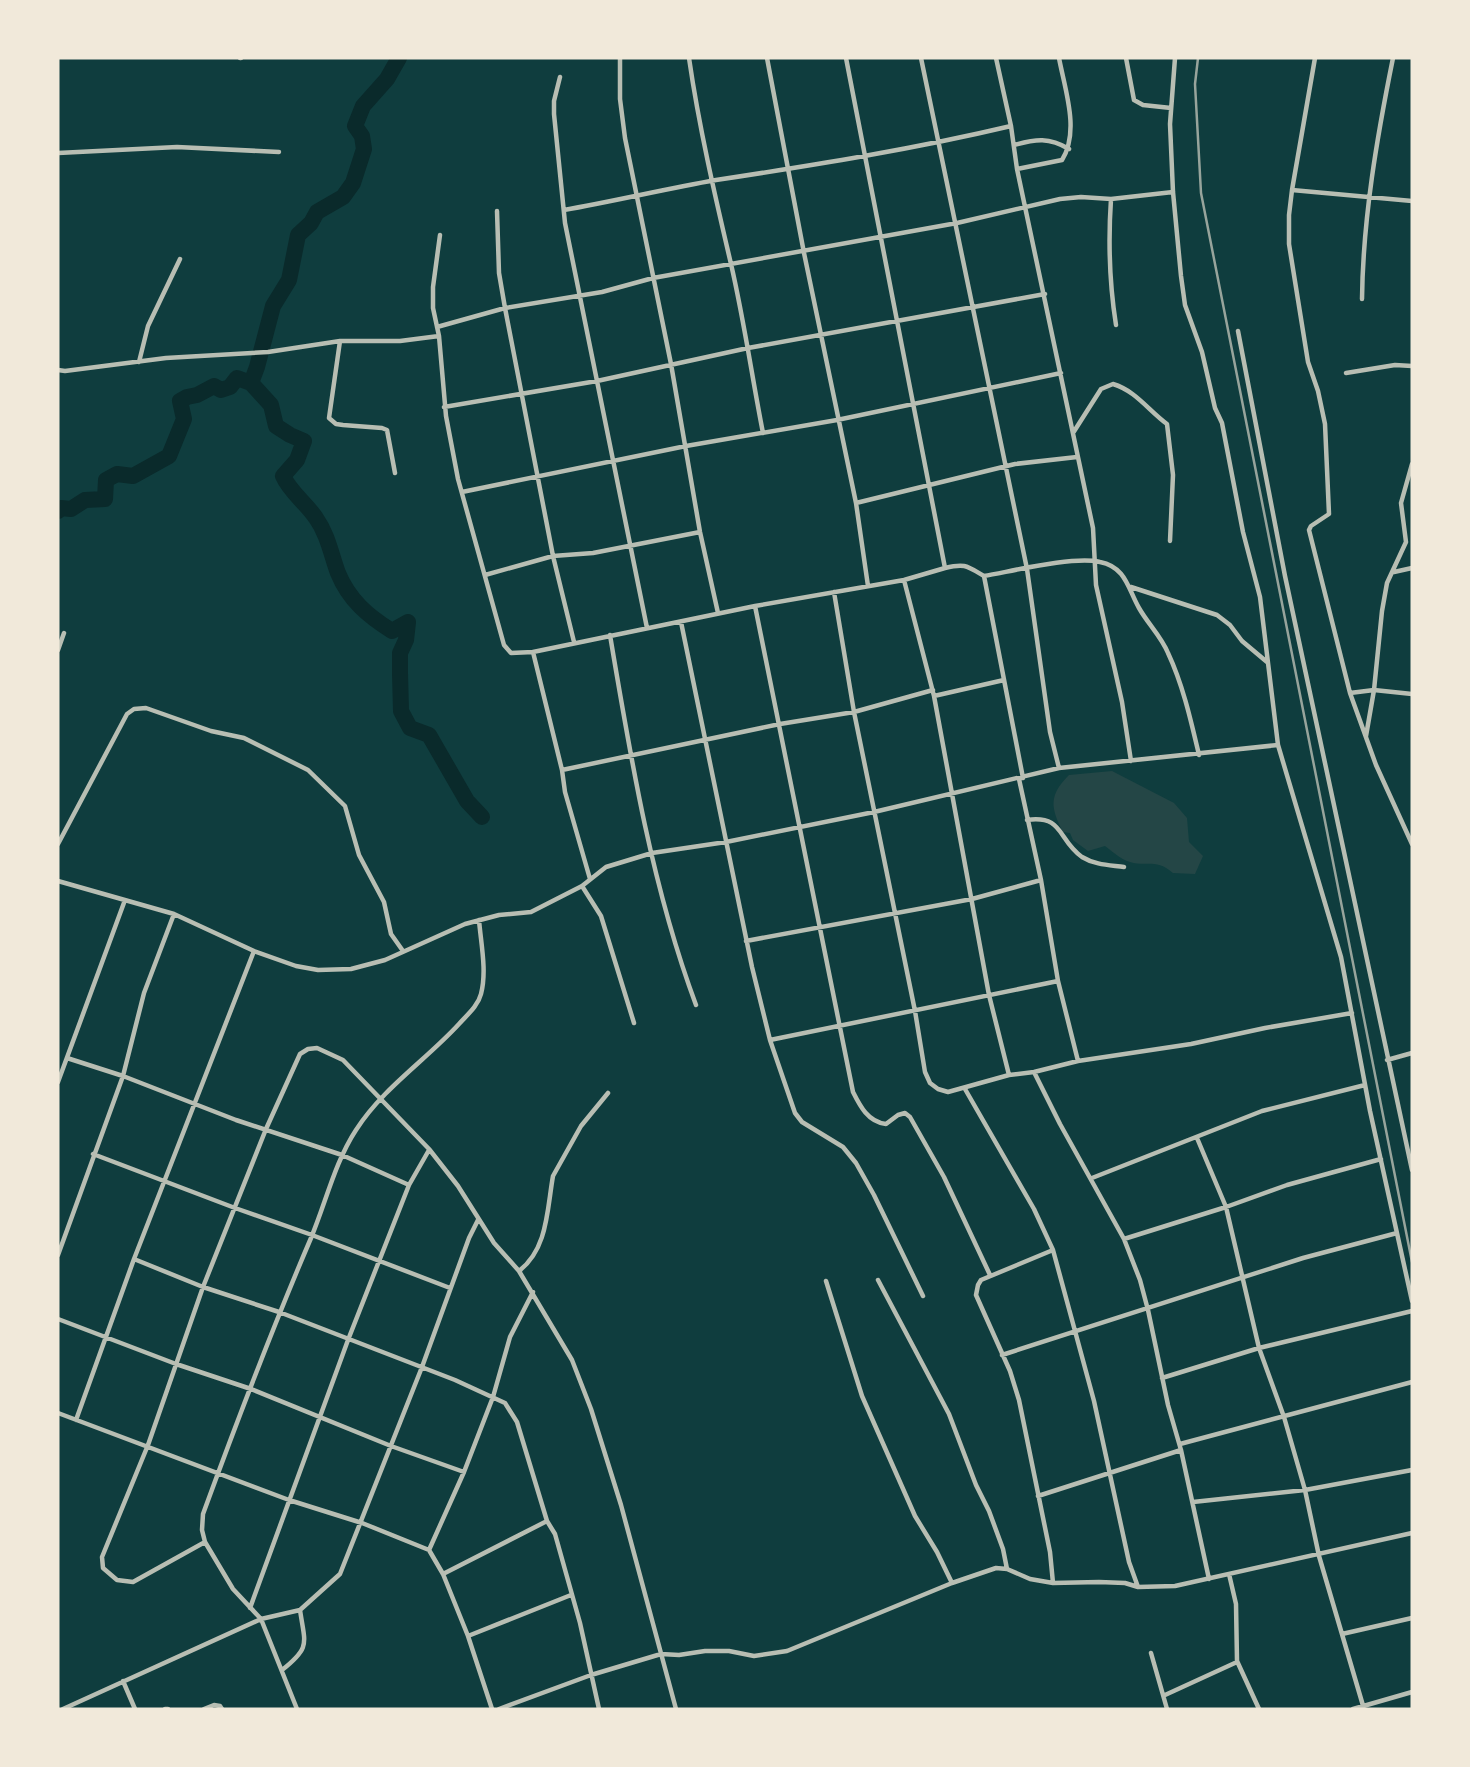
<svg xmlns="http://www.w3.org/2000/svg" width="1470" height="1767" font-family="'Source Serif 4',serif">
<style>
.green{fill:#244646}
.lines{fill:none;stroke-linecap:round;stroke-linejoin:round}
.river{stroke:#0a2a2b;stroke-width:16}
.minor{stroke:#b8beb3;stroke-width:4.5}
.rail{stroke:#97a49c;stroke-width:2.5}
</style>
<rect width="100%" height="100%" fill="#0f3d3e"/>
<!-- green -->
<path class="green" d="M1112 771 1174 803 1187 818 1189 842 1203 856 1195 874 1173 873C1156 858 1147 867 1130 862 1120 859 1112 851 1105 846L1088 851 1073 840 1070 833 1063 832C1050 807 1049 795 1069 775Z"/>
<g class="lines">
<!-- river -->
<path class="river" d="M399 58 387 79 363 106 355 126 362 136 364 149 353 183 343 197 317 212 311 223 298 235 289 280 273 306 257 367 251 383 271 405 276 426 290 435 304 441 297 460 283 476C290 492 306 503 316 518 328 535 331 554 338 573 349 600 368 616 392 631L408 622 406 640 400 653V673L401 711 410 728 429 735 467 801 482 817
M58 511 61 508 71 509 85 500 105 499 106 480 117 474 133 476 169 456 184 419 180 401 187 397 197 395 214 386 221 390 230 387 237 378 251 383"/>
<!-- minor -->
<path class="minor" d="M240 58H241
M620 58V99L625 138 671 364 700 532 718 613
M689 58C699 127 715 196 731 264 744 320 752 377 763 433
M767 58 804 253 856 503 868 586
M921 58 1027 569 1050 732 1059 768
M996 58 1011 126 1017 169 1093 528 1096 585 1122 702 1131 761
M1126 58 1134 100 1143 105 1171 108
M1175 58 1170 124 1173 192 1181 276 1185 305 1202 352 1215 408 1222 423 1243 532 1260 597 1278 745
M1315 58 1292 190 1289 215V244L1308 362 1318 391 1325 424 1329 514 1311 526 1309 530 1350 693 1376 765 1412 844
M560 77 554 101V114L565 223 647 628
M1014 145C1036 139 1049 137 1069 149
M58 153 177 147 279 152
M1017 169 1062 160C1080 131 1065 90 1059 58
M1292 190 1412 201
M1111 199C1108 243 1109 281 1116 325
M564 210C615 201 665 189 716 180 815 165 914 149 1011 126
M497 211 499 273 505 308 553 556 574 642
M440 235 433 287V308L439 336 446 416 458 479 504 645 511 653 533 652 755 606 904 580 945 568 846 58
M1362 299C1363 218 1377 137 1393 58
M437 327 505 308 602 292 653 278 957 223 1060 199 1081 197 1111 199 1173 192
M1238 331 1285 576 1412 1170
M340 341 329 418 336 424 343 425 382 428 387 430 395 473
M139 362 148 326 180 259
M58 370 65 371 166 358 268 352 340 341H400L439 336
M1346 373 1395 365 1412 366
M444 407 597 381 748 348 1045 294
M1073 433 1101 389 1113 384C1136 391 1148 410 1167 424L1173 475 1170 541
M462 492 686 446 837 420 1061 373
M856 503 1015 464 1077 457
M945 568C965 563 967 566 984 576 1013 571 1073 556 1100 562 1126 567 1128 589 1139 608 1148 624 1161 636 1168 653 1183 685 1191 721 1199 755
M1394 572 1412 568
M485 575 553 556 593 553 700 532
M984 576 1023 778
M904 580 934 696 989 995 1009 1075 1034 1072 1078 1061 1191 1044 1265 1028 1352 1013
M1131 587 1217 615 1230 625 1242 641 1267 662
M834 592 854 712 915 1011 925 1072 930 1083 938 1089 948 1092 1009 1075
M755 606 853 1092C860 1106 868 1122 886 1124L898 1115 905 1113 910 1117 944 1177 990 1275
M681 622 752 967 770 1040 795 1113 802 1122 843 1147 856 1163 874 1195 923 1296
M610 635C631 760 652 887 696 1005
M58 650 64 633
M533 652 562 770 565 792 590 879
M1350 693 1374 690 1412 694
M934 696 1004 680
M1366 736 1374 690 1382 611 1387 583 1406 542 1401 503 1412 464
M562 770 780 724 854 712 933 690
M1019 779 1041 880 1058 981 1078 1061
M1027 820C1064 815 1057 839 1082 857 1095 865 1110 865 1124 867
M58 844 127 714 134 709 146 708 211 731 244 738 308 770 345 806 359 855 384 902 391 934 403 951
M58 881 174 914 254 951 296 966 318 970 351 969 385 960 465 924 499 915 531 912 582 886 606 867 652 853 726 842 874 812 1059 768 1278 745 1341 957 1370 1111 1412 1301
M582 886 601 916 634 1023
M746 941 972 899 1041 880
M770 1040 1058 981
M67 1058 123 1076 236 1120 342 1155 409 1185
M1387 1060 1412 1053
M1034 1072 1060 1124 1124 1239 1140 1280 1148 1310 1168 1405 1181 1450 1209 1579
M58 1082 125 900
M965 1089 1034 1209 1053 1250 1094 1401 1129 1562 1138 1587
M1197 1138 1226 1207 1259 1348 1284 1417 1305 1490 1319 1556 1364 1709
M93 1154 235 1208 312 1235 450 1288
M1092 1178 1262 1111 1365 1085
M1124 1239 1226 1207 1287 1185 1381 1159
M1053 1250 981 1280 978 1285 976 1295 1010 1371 1019 1400 1050 1552 1053 1583
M58 1255 123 1076 144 993 174 914
M134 1259 203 1287 279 1312 455 1380 505 1403 517 1422 547 1521 555 1534 580 1623 599 1709
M519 1271C548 1249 547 1209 553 1176L581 1126 608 1093
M878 1280 949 1414 976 1485 989 1511 1003 1549 1007 1569
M826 1281 862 1396 915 1516 937 1552 952 1583
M58 1319 176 1364 251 1389 391 1446 464 1472
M1002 1355 1303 1258 1397 1233
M1162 1378 1259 1348 1412 1311
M58 1413 289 1500 362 1523 429 1550 443 1574 468 1636 492 1709
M76 1420 134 1259 254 951
M1180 1444 1412 1382
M1038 1496 1181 1450
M1193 1502 1305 1490 1412 1470
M205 1542 133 1582 117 1580 103 1568 102 1557 148 1445 203 1287 266 1129 300 1054 308 1049 317 1048 343 1060 429 1149 458 1186 494 1243 519 1271 572 1360 591 1409 621 1505 676 1709
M429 1550 464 1472 493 1397 510 1337 533 1292
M443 1574 547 1521
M1229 1574 1236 1604 1237 1661 1259 1709
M250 1608 348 1340 409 1185 429 1150
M1342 1634 1412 1618
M468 1636 571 1595
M1151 1653 1167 1709
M282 1670C311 1647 305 1644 300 1610
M123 1681 135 1709
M1165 1695 1237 1662
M63 1709 261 1619 300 1610 340 1574 422 1367 469 1238 478 1220
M165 1709H168
M204 1709 214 1705 220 1706 222 1709
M297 1709 261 1619 233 1589 205 1542 202 1530 203 1514C237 1421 272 1329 311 1238 326 1202 335 1162 356 1130 383 1088 426 1060 459 1024 467 1015 478 1006 481 994 487 971 481 944 479 920
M499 1709 591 1675 661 1654 679 1655 705 1651H729L754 1656 787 1651 952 1583 996 1568 1007 1569 1030 1579 1053 1583 1099 1582 1125 1583 1138 1587 1175 1586 1412 1533
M1353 1709 1412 1692"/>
<!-- rail -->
<path class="rail" d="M1198 58 1195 84 1201 193 1412 1262"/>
</g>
<!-- border -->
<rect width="1470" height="1767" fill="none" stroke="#f1e9da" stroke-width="119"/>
</svg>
